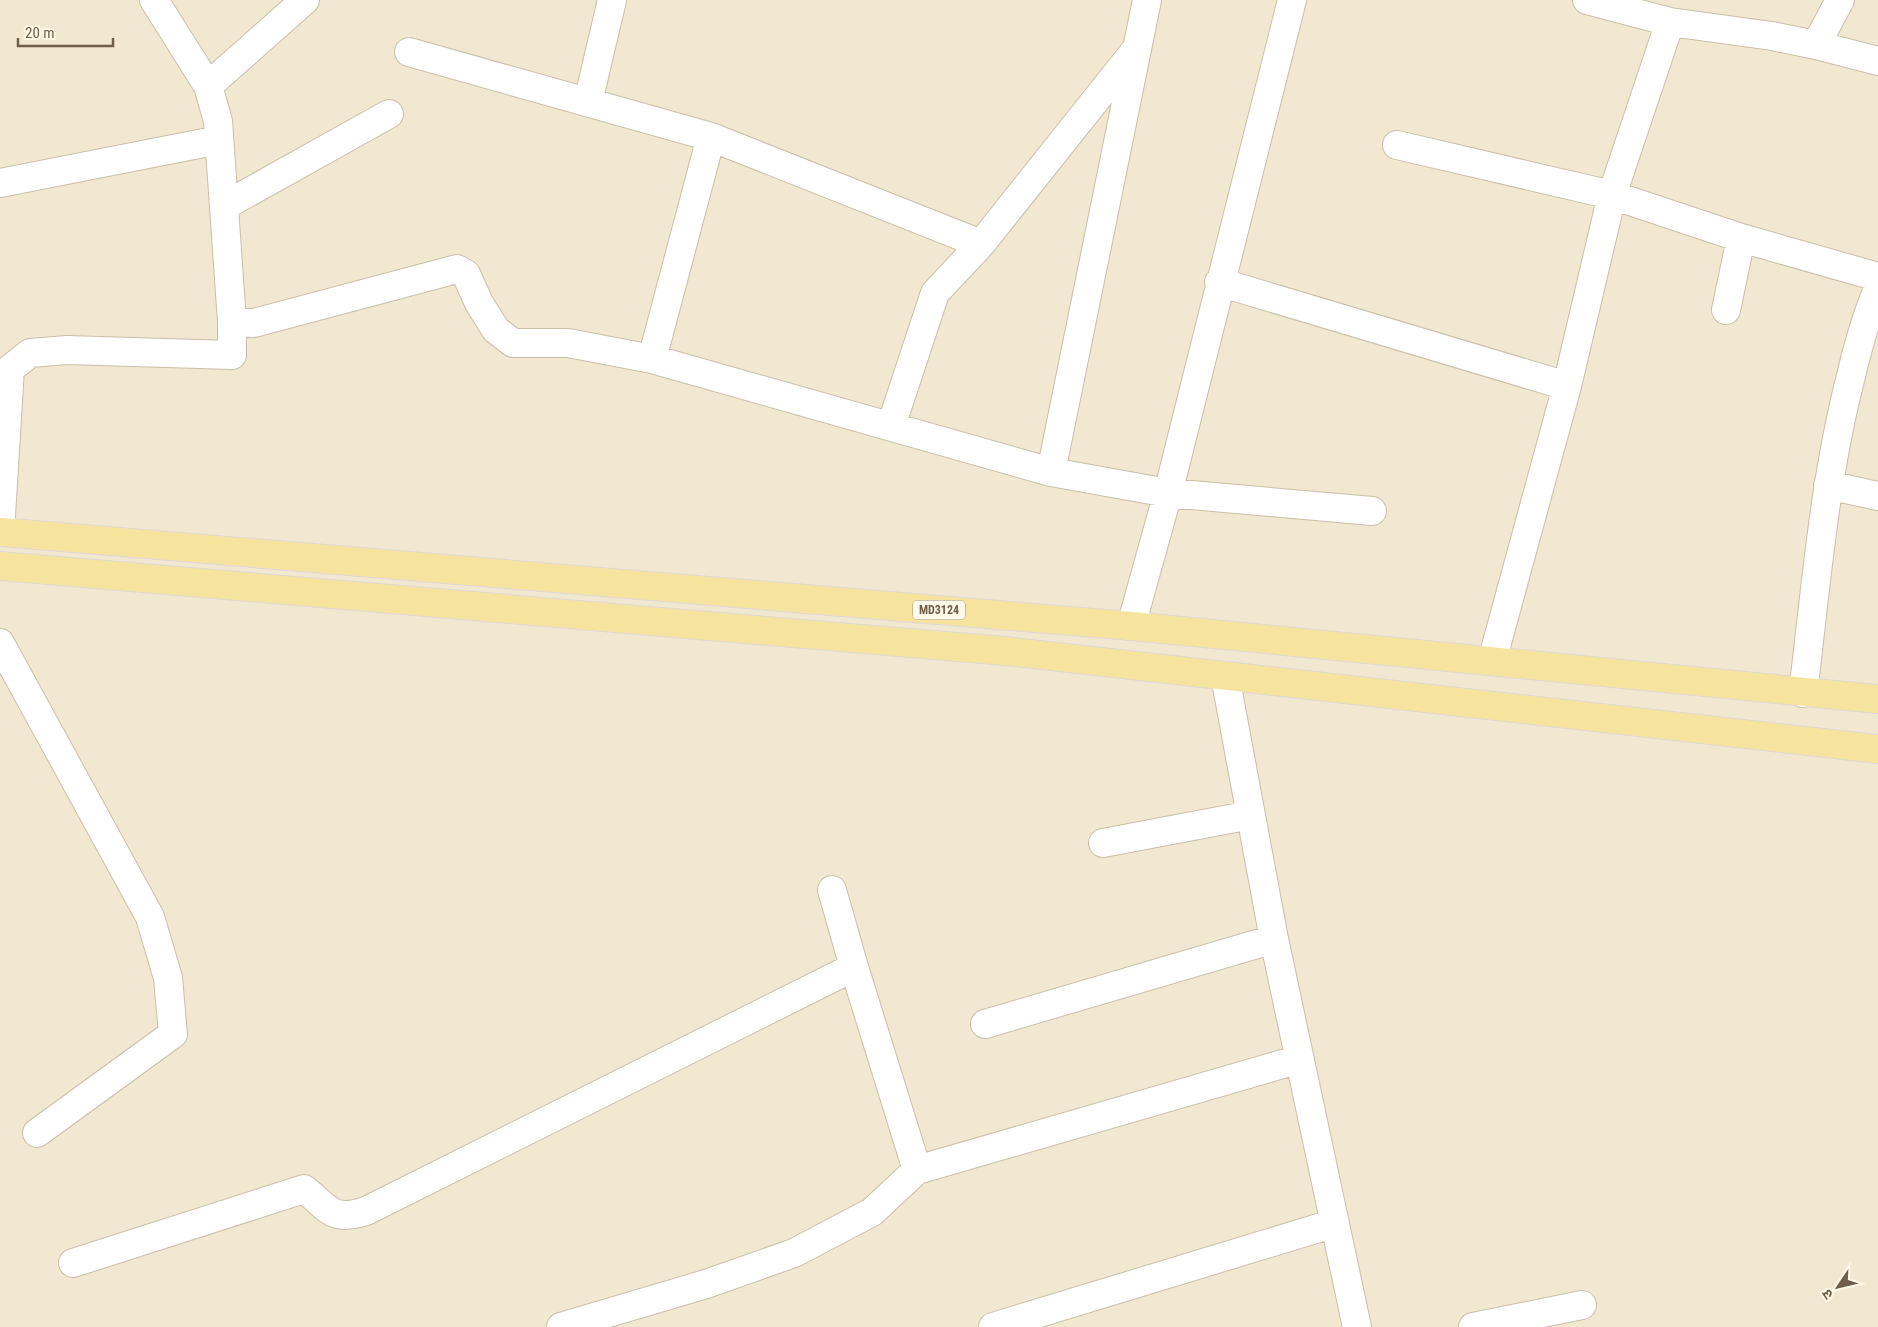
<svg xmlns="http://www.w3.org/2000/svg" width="1878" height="1327" font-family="'Roboto Condensed','Noto Sans Devanagari',sans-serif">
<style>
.residential{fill:#f2e8d1}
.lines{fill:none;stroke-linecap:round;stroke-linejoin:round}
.minor-casing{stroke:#cabea9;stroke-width:30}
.major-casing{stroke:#ddd8d4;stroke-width:30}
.minor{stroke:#fff;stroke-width:28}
.major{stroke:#f6e49e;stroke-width:28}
.labels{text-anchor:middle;stroke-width:4;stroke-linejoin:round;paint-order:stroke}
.shield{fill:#fef9e8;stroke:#9b8c79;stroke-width:1}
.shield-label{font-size:12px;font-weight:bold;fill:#705e4a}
</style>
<rect width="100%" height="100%" fill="#fbf5e2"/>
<!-- residential -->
<path class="residential" d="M0 0H1878V1327H0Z"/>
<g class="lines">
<!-- minor casing -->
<g class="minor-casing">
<path id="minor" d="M1587 0 1670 22 1772 36 1816 45 1840 0
M1816 45 1878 61
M409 52 711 137 981 244
M208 86 305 0
M588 102 612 0
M1397 145 1612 195 1741 238 1878 277
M0 183 219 140
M224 206 389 114
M1219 282 1567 386
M1726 310 1741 238
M232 322 254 323 457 269 466 274 479 303 496 330 513 343H568L652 359 1051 472 1168 493 1372 511
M652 359 711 137
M891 426 935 293 981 244 1134 52
M1051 472 1147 0
M1828 485 1878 496
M0 532 10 369 30 353 67 350 232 355V322L218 121 208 86 154 0
M1131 626 1168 493 1292 0
M0 643 150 917 168 978 173 1034 37 1133
M1492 661 1567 386 1612 195 1670 22
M1225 676 1274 939 1357 1327
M1803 693C1816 587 1824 480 1851 376 1858 346 1866 317 1878 289
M1103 843 1251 815
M832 890 854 967
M985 1024 1274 939
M917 1170 1300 1059
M73 1263 304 1189C330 1209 331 1222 366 1211L854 967 917 1170 872 1212 794 1253 706 1284 561 1327
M993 1327 1335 1223
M1473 1327 1582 1305"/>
</g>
<!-- major casing -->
<g class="major-casing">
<path id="major" d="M0 532 1131 626 1878 699
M0 566 1005 651 1878 749"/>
</g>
<!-- minor -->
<use href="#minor" class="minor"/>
<!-- major -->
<use href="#major" class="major"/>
</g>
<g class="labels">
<!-- shield labels -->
<rect class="shield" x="913" y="600.5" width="52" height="19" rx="4"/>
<g class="shield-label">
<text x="939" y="614">MD3124</text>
</g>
</g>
<!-- north arrow -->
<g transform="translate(1838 1287) rotate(235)" stroke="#fef9e8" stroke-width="4" paint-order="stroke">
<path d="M0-4L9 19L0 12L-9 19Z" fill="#705e4a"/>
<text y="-8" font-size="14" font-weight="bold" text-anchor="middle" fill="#705e4a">उ</text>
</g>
<!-- scale -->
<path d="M18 38v8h95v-8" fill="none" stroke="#705e4a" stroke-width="2.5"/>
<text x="25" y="38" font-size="15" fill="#705e4a" stroke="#fef9e8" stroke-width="4" paint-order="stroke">20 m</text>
</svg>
